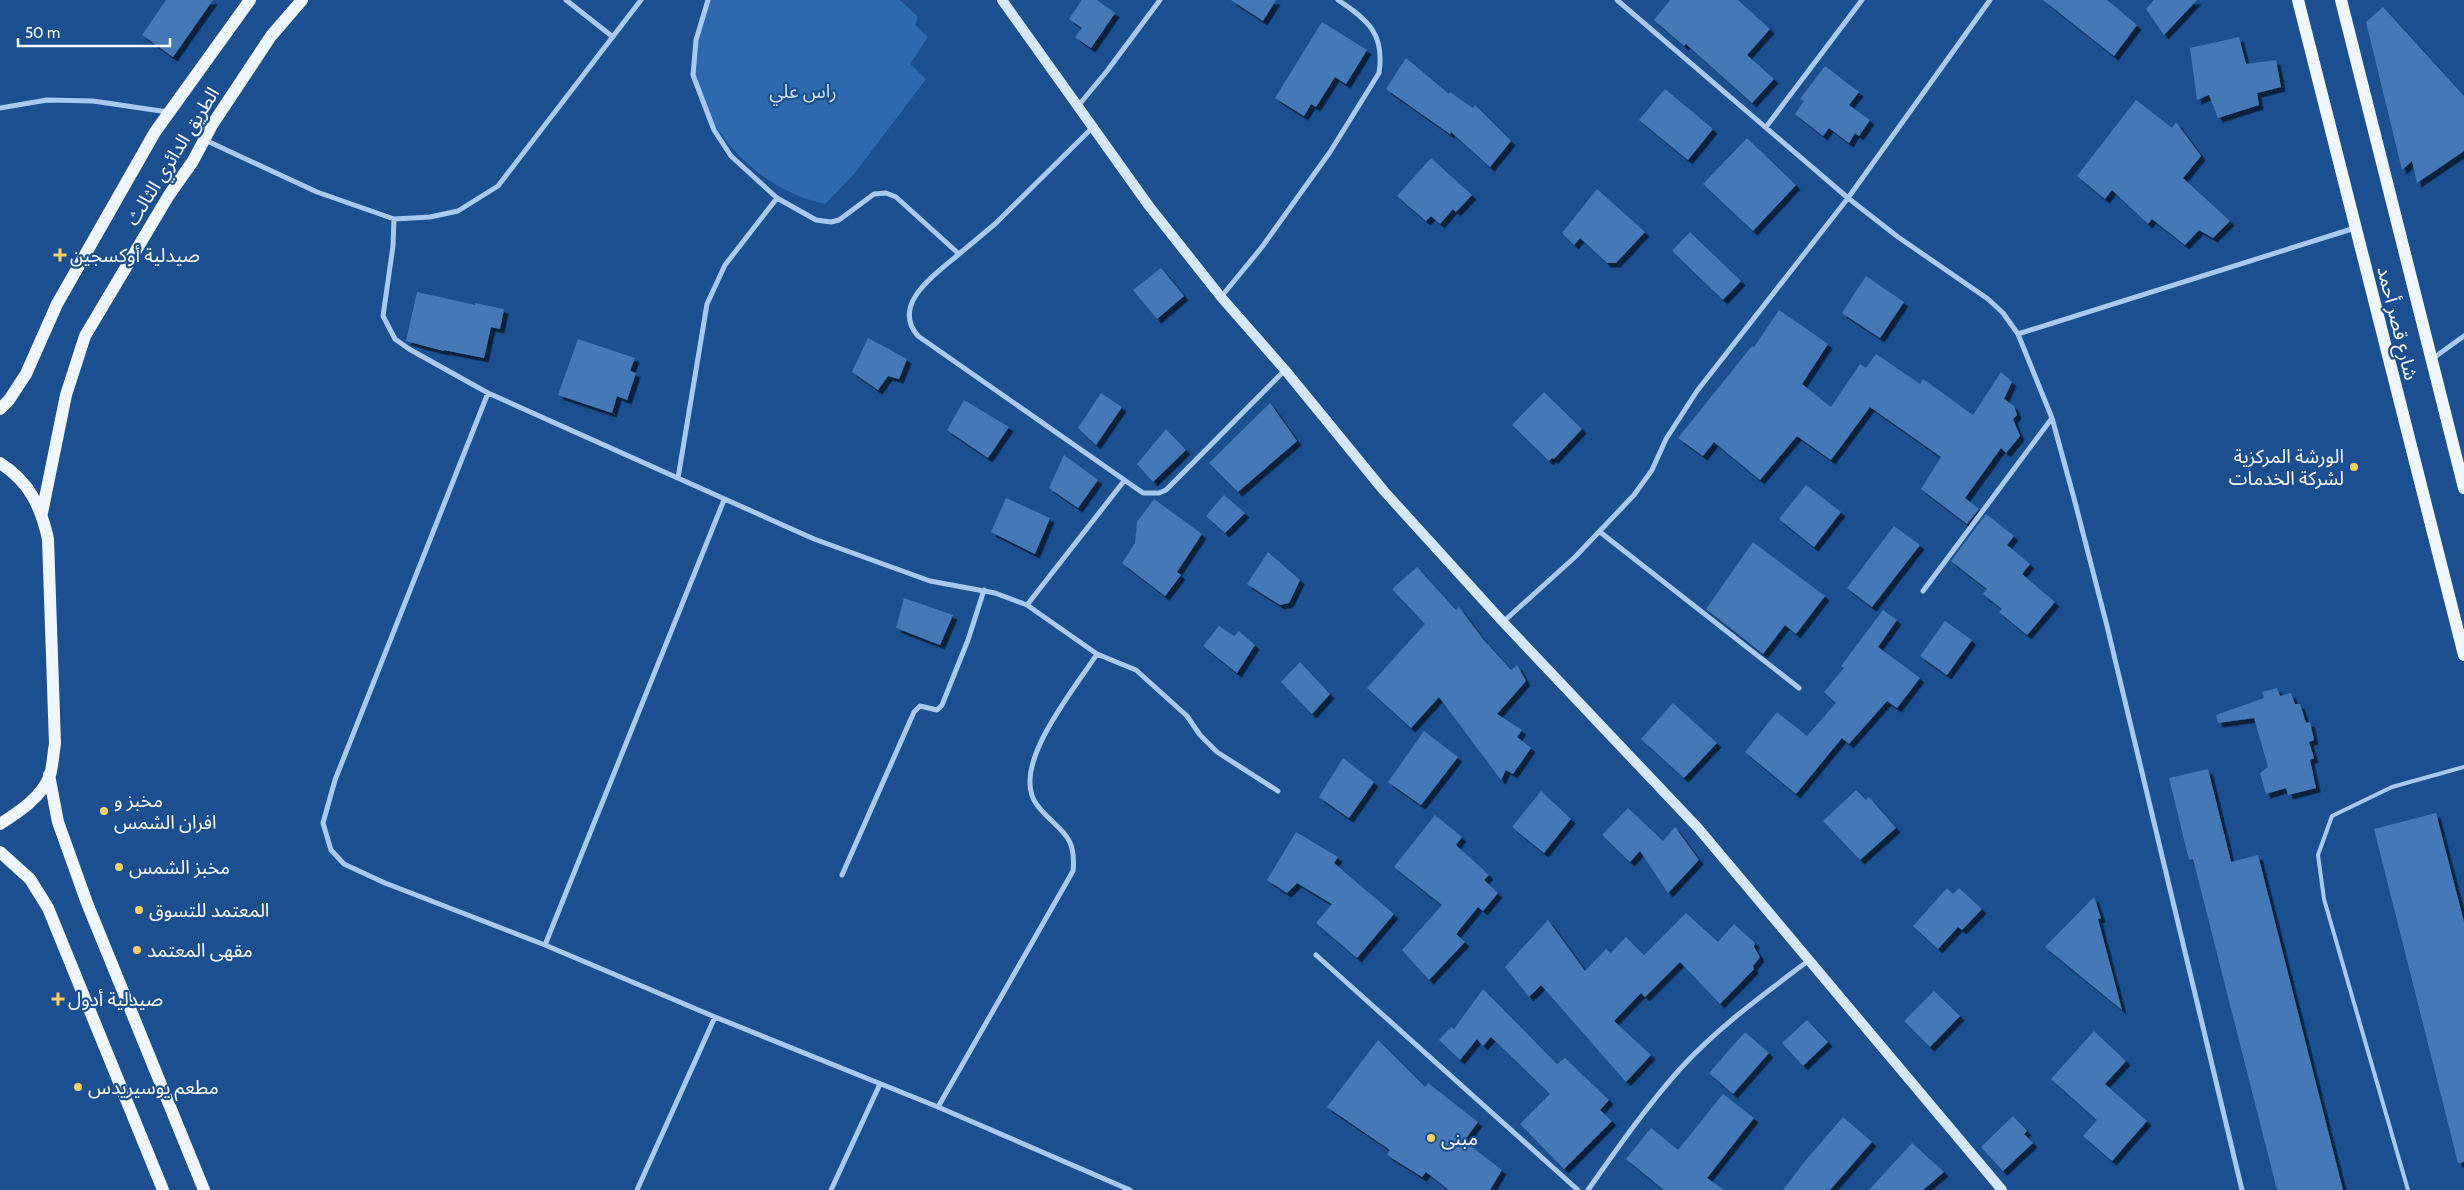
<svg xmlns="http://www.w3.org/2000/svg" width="2464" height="1190" font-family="Cabin,'Noto Sans Arabic',sans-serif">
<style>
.green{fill:#2e69ad}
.building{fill:#4478b7;filter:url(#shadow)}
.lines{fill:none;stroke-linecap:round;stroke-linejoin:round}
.lane{stroke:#a9c9ee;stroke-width:4}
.street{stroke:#a9c9ee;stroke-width:5}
.secondary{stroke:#d6e6fa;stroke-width:10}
.primary{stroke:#f0f6ff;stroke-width:12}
.poi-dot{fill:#ffd166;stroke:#1b4f8f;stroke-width:2}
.labels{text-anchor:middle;stroke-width:4.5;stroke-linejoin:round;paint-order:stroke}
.park-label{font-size:19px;fill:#cfe3fa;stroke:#1b4f8f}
.street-label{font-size:19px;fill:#fff;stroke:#1b4f8f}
.poi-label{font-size:19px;fill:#fff;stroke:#1b4f8f;text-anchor:start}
</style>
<defs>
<filter id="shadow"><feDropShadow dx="4.5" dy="4.5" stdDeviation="0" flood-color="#0009"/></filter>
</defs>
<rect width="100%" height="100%" fill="#1b4f8f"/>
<!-- green -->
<path class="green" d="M709 0H900L918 17 915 25 928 37 910 64 926 79 855 173 825 204C762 190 708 138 694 74 690 56 703 18 709 0Z"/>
<!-- building -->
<path class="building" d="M166 0H213L173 57 142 35Z
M1082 0H1097L1115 13 1091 48 1075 37 1082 28 1069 19Z
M1231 0H1276L1263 21Z
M1670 0H1738L1770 29 1747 55 1774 79 1752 103 1686 44 1684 46 1654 20Z
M2043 0H2107L2137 25 2114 56Z
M2154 0H2197L2164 35 2146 9Z
M2383 7 2464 96V151L2417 183 2412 161 2402 170 2366 22Z
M1322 22 1367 50 1346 84 1335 77 1316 107 1311 104 1304 116 1275 98Z
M2239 37 2246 64 2276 60 2281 87 2257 93 2259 105 2218 118 2209 95 2197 100 2190 48Z
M1406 58 1449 94 1450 92 1473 108 1475 105 1511 141 1490 167 1451 132 1450 134 1386 89Z
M1825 66 1859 92 1849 105 1870 120 1859 136 1855 133 1849 143 1829 128 1823 136 1795 114 1804 101 1800 99Z
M1665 89 1713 129 1688 160 1639 120Z
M2136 100 2172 128 2176 122 2201 156 2183 178 2230 221 2213 238 2199 230 2185 245 2152 219 2148 224 2112 190 2105 199 2077 176Z
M1747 138 1796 185 1753 231 1703 184Z
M1431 158 1472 195 1456 212 1453 209 1440 224 1431 216 1426 221 1397 196Z
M1597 189 1645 232 1616 263H1607L1580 238 1574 245 1562 233Z
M1690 232 1741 281 1723 300 1672 251Z
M1161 268 1184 296 1157 319 1133 290Z
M1866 276 1904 302 1880 338 1842 313Z
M417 292 475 305V303L504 309 500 329 491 327 484 358 444 350V351L406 341Z
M1779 310 1828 344 1802 384 1831 407 1860 364 1866 368 1876 354 1920 384 1923 379 1973 415 2001 372 2012 382 2004 399 2014 406 2017 415 2013 419 2020 436 2006 453 2001 448 1965 498 1979 509 1967 524 1921 489 1941 457 1870 407 1831 460 1797 436 1760 480 1714 442 1703 456 1678 438 1752 346 1754 347Z
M868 338 907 359 899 379 888 376 878 390 852 372Z
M578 339 635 358 630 371 636 373 627 400 617 396 612 413 558 395Z
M1544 392 1582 429 1554 459 1552 458 1549 461 1512 425Z
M1101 393 1122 407 1096 445 1078 428Z
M964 400 1009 427 988 458 947 430Z
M1270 403 1297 441 1238 492 1209 463Z
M1166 429 1186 450 1153 482 1137 464Z
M1064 455 1098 480 1078 508 1049 488Z
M1806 485 1841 512 1814 547 1779 519Z
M1224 495 1245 513 1225 533 1206 516Z
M1006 498 1050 518 1035 554 991 532Z
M1154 499 1202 534 1177 572 1181 575 1165 596 1122 563 1135 543 1137 522Z
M1986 514 2014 536 2007 545 2030 564 2022 574 2055 602 2027 635 1999 612 2002 609 1983 594 1987 589 1951 561Z
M1894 526 1920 545 1872 607 1847 588Z
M1753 542 1825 596 1796 634 1785 625 1763 654 1706 609Z
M1268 552 1300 580 1289 603 1280 605 1247 584Z
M1417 567 1456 610 1459 607 1483 639 1511 670 1517 665 1526 681 1497 714 1522 730 1517 737 1531 748 1513 774 1506 770 1501 780 1439 697 1411 728 1367 688 1425 624 1392 589Z
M904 598 953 615 940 645 896 628Z
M1883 610 1897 620 1878 647 1920 678 1897 708 1887 701 1849 744 1842 738 1796 794 1745 752 1777 712 1807 736 1836 703 1824 692 1844 668 1841 666Z
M1945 621 1972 640 1947 675 1920 656Z
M1219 626 1234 636 1239 631 1255 645 1237 673 1203 646Z
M1300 662 1330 694 1312 714 1281 682Z
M2277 688 2280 696 2291 693 2295 704H2300L2306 723 2310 722 2314 740 2309 742 2314 758 2310 760 2316 788 2288 795 2286 788 2266 794 2260 773 2268 767 2254 718 2218 723 2216 715 2264 698 2262 692Z
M1673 703 1717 743 1684 778 1641 739Z
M1424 731 1458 757 1421 805 1388 782Z
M1343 758 1374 782 1349 818 1319 797Z
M2208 769 2231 862 2258 855 2343 1190H2277L2193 859 2189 860 2169 778Z
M1856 790 1866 800 1869 797 1896 828 1860 860 1823 821Z
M1541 791 1571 819 1544 853 1512 827Z
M1628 808 1663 841 1675 827 1699 860 1668 893 1640 851 1630 862 1602 835Z
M2436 813 2464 922V1162L2458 1163 2374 829Z
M1435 815 1462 837 1456 845 1489 875 1484 880 1498 893 1483 911 1478 907 1456 934 1465 942 1429 980 1402 950 1442 905 1394 867Z
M1296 832 1338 857 1334 863 1394 914 1357 958 1316 923 1332 904 1297 883 1287 893 1267 880Z
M1947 888 1953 894 1959 888 1982 909 1962 930 1958 927 1938 949 1913 926Z
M2094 897 2101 918 2098 919 2122 1010 2045 947Z
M1686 913 1718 942 1734 924 1755 943 1754 947 1760 957 1753 966 1754 969 1720 1004 1680 962 1645 997 1641 993 1614 1021 1651 1055 1626 1082 1541 985 1529 997 1505 967 1548 920 1585 971 1606 949 1611 953 1626 937 1644 955Z
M1483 989 1557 1064 1565 1058 1609 1100 1600 1110 1612 1121 1564 1169 1520 1124 1550 1094 1491 1037 1483 1046 1477 1039 1460 1060 1439 1040 1451 1027 1454 1029Z
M1934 991 1960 1016 1930 1047 1904 1021Z
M1807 1020 1828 1042 1803 1066 1782 1043Z
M2094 1031 2126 1061 2105 1084 2147 1121 2112 1161 2083 1136 2097 1120 2051 1079Z
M1745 1032 1769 1053 1733 1094 1709 1073Z
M1378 1040 1425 1087 1428 1083 1478 1122 1464 1141 1502 1170 1490 1190H1449L1426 1172 1422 1177 1387 1155 1390 1150 1327 1107Z
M1723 1094 1754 1118 1707 1178 1724 1190H1664L1626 1159 1651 1128 1678 1150Z
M2013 1116 2027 1131 2024 1134 2033 1143 2003 1171 1981 1147Z
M1843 1117 1872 1142 1830 1190H1783L1805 1161Z
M1912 1143 1944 1172 1923 1190H1869Z"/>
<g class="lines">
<!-- lane -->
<path class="lane" d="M2408 1190 2324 899 2318 855 2332 816 2392 787 2464 767"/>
<!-- street -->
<path class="street" d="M566 0 613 37
M708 0 696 40 693 75 714 130 731 156 777 198 816 220 831 222 839 220 874 194 886 193 896 197 959 254 995 224 1092 128
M1617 0 1848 198 1898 237 1988 299 2003 313 2018 334 2052 418 2075 502 2107 626 2242 1190
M1078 106 1107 71 1160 0
M0 108 47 100 93 101 168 112
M1766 127 1862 0
M205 140 317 192 394 219 393 246 383 316 395 339 409 349 488 393 814 539 930 581 995 593 1027 605 1097 654C1076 687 1008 767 1037 805 1057 831 1077 832 1073 871L938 1107
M394 219 430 217 458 211 498 186 641 0
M959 254C936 274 890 304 918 336L1143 493H1159L1166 490 1285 370
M1221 297 1262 247 1330 152 1379 73C1385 34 1368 20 1338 0
M2018 334 2355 228
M2432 359 2464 336
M488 393 335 780 323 823 331 850 344 864 385 883 545 945 715 1017 938 1107 1130 1190
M678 478 707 304 725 265 777 198
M1600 532 1799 688
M1923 591 2052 418
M1027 605 1124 481
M1503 622 1575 557 1634 495 1652 470 1666 439 1697 391 1848 198 1990 0
M1097 654 1136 670 1187 716 1200 735 1217 752 1278 791
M842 875 914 712 920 706 937 710 942 705 968 640 984 590
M545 945 724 500
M1316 955 1578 1190
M637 1190 715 1017
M831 1190 880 1084
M1588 1190C1617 1149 1646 1107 1680 1069 1717 1028 1764 994 1808 961"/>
<!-- secondary -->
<path class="secondary" d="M1002 0 1149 206 1221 297 1285 370 1384 491 1503 622 1698 828 2002 1190"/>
<!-- primary -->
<path class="primary" d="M2298 0 2464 655
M2341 0 2464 488
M0 409 9 400 26 374 57 304 155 132 250 0
M0 463C29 481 41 507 48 539L55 744C53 754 53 765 50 775 42 797 19 812 0 824
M42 513 66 395 85 336 169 195 193 161 212 125 271 36 302 0
M49 775 58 822 87 903 204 1190
M0 852 30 879 48 908 163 1190"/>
</g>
<!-- markers -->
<g class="poi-dot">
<path d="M57.5 247.5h5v5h5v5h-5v5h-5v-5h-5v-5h5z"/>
<circle cx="2354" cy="467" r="5"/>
<circle cx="104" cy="811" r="5"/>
<circle cx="119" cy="867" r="5"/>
<circle cx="139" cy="910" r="5"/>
<circle cx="137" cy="950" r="5"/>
<path d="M55.5 991.5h5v5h5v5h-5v5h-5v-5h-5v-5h5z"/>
<circle cx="78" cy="1087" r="5"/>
<circle cx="1431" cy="1138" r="5"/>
</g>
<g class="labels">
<!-- park labels -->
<g class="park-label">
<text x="803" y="98">راس علي</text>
</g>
<!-- street labels -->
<g class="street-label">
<text transform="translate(172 156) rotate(-58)" y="7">الطريق الدائري الثالث</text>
<text transform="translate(2398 323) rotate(76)" y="7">شارع قصر أحمد</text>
</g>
<!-- poi labels -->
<g class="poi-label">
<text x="70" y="262">صيدلية أوكسجين</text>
<text x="2344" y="463" text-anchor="end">الورشة المركزية<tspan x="2344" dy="22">لشركة الخدمات</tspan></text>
<text x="114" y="807">مخبز و<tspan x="114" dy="22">افران الشمس</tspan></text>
<text x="129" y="874">مخبز الشمس</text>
<text x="149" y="917">المعتمد للتسوق</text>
<text x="147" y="957">مقهى المعتمد</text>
<text x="68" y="1006">صيدلية أدول</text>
<text x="88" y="1094">مطعم يوسيريدس</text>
<text x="1441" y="1145">مبنى</text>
</g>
</g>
<!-- scale -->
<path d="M18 38v8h152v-8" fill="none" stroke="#ffffff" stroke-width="2.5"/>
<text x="25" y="38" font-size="15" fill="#ffffff" stroke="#1b4f8f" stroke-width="4" paint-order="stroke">50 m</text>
</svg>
